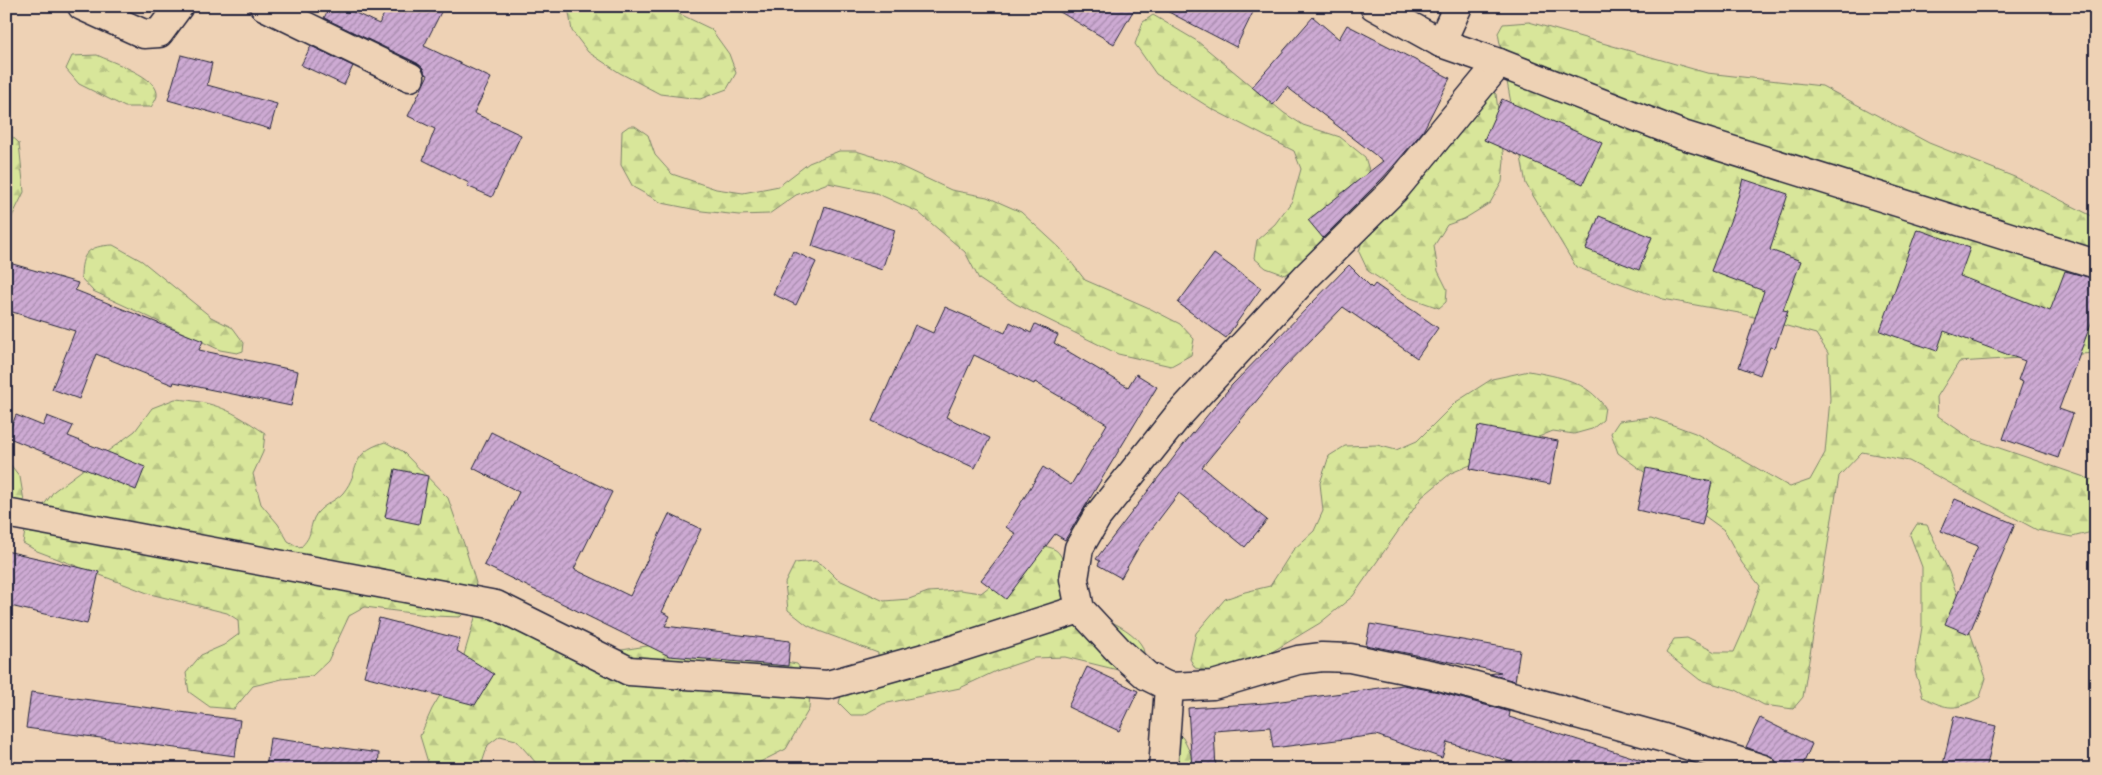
<svg xmlns="http://www.w3.org/2000/svg" width="2102" height="775" font-family="'Shantell Sans',sans-serif">
<style>
.forest{fill:url(#forest-firs);stroke:#7d846a}
.building{fill:url(#building-hatch);stroke:#22223b}
.lines{fill:none;stroke-linecap:round;stroke-linejoin:round}
.minor-casing{stroke:#22223b;stroke-width:31}
.major-casing{stroke:#22223b;stroke-width:31}
.minor{stroke:#eed2b5;stroke-width:28}
.major{stroke:#eed2b5;stroke-width:28}
</style>
<defs>
<pattern id="forest-firs" width="22" height="20" patternUnits="userSpaceOnUse" patternTransform="scale(1.25)"><rect width="22" height="20" fill="#d8e69a"/><path d="M5 1l3.5 6h-7zM16 11l3.5 6h-7z" fill="#b9c586"/></pattern>
<pattern id="building-hatch" width="6" height="6" patternUnits="userSpaceOnUse" patternTransform="scale(1.25)"><rect width="6" height="6" fill="#cdaad3"/><path d="M-1 1l2-2M0 6l6-6M5 7l2-2" fill="none" stroke="#a68aac"/></pattern>
</defs>
<rect width="100%" height="100%" fill="#eed2b5"/>
<filter id="ink" filterUnits="userSpaceOnUse"><feTurbulence type="fractalNoise" baseFrequency=".02" numOctaves="2"/><feDisplacementMap in="SourceGraphic" scale="10" xChannelSelector="R" yChannelSelector="G"/><feConvolveMatrix kernelMatrix="1 2 1 2 8 2 1 2 1" color-interpolation-filters="sRGB"/></filter>
<g filter="url(#ink)">
<!-- forest -->
<path class="forest" d="M663 6 711 29 729 54 736 73 727 89 700 99 660 94 620 73 588 52 572 31 568 7Z
M1153 15 1197 41 1284 113 1303 125 1340 137 1365 157 1372 180 1346 235 1285 275 1266 268 1254 258 1257 240 1275 224 1292 201 1301 169 1294 151 1212 109 1156 74 1135 44 1143 22Z
M1529 22 1707 73 1822 86 1929 143 2017 178 2096 218V353L1959 362 1937 397 1938 416 1970 438 2096 481V531L2072 537 2037 530 1909 461 1862 452 1839 476 1803 697 1793 709 1764 705 1736 690 1700 680 1666 653 1674 639 1687 638 1715 652H1734L1746 625 1760 586 1742 563 1724 530 1618 453 1611 433 1619 421 1651 417 1695 433 1790 487 1810 480 1825 453 1830 399 1828 353 1816 334 1739 313 1663 299 1576 267 1526 184 1498 33 1503 24Z
M97 55C111 62 160 77 157 96 156 100 153 104 151 107H125L79 84 66 69 72 56Z
M1489 89 1496 94 1504 160 1502 182 1490 203 1464 219 1447 225 1434 246 1438 271 1447 289 1446 302 1439 308 1408 297 1368 271 1359 252 1367 222Z
M629 126H635L648 135 655 155 672 174 716 189 743 193 779 186 809 163 839 151H856L889 161 951 190 987 197 1021 212 1060 248 1085 280 1147 307 1180 324 1194 339 1191 355 1171 366 1118 354 1016 304 979 279 965 252 918 212 876 193 828 183 796 195 769 214 739 215 702 211 662 203 633 187 621 165 622 131Z
M6 131 19 143 24 192 6 229Z
M113 245 142 261 211 317 233 328 244 343 243 351 237 353 220 350 93 291 81 278C81 253 88 246 113 245Z
M1529 371C1560 377 1585 380 1605 407L1603 420 1592 429 1574 434 1553 431 1451 473 1422 497 1353 596 1320 623 1245 668 1217 673 1195 668 1190 659 1196 633 1225 599 1245 592 1270 586 1293 550 1314 531 1323 511 1320 483 1329 456 1345 446 1377 445 1396 450 1417 441 1456 402 1492 379Z
M175 399C217 402 230 410 265 433L263 452 253 474 261 504 278 524 288 541 300 548C313 535 308 533 314 518 320 505 335 502 343 493 362 470 347 454 385 442L402 451 448 498 464 544 476 583 469 608 460 617 434 616 365 607 349 616 328 661 312 676 282 679 253 686 234 709 210 707 189 692 186 673 201 655 224 645 239 634 238 620 227 613 150 594 37 551 23 543 25 531 54 491 135 431 152 408Z
M6 459 20 477 24 501 6 523Z
M1917 524 1927 525 1949 572 1986 678 1980 697C1957 711 1947 710 1923 697L1915 671 1922 627V567L1910 535Z
M1042 546C1075 548 1060 583 1065 604 1086 611 1127 624 1140 643 1143 646 1144 653 1145 657L1122 671 1065 657 1034 658 996 671 960 688 883 704 864 715H851L839 703 843 687 878 663V653L819 631 807 625 788 610 785 583 795 563 815 561 824 566 837 579 884 601 909 599 928 592 960 590 981 593Z
M477 611 603 653 672 642 797 664 806 676 810 687 809 709 786 749 746 769H693L683 761 668 767 667 769H539L537 764 516 740 500 736 488 745 480 769H430L420 736 432 709 464 655Z
M1164 721 1183 738 1198 769H1154Z"/>
<!-- building -->
<path class="building" d="M330 6H341L379 24 388 6H444L424 46 491 78 474 113 521 135 492 197 467 186 469 183 423 160 435 129 408 116 428 75 425 74 423 68 417 63 324 18Z
M1050 6H1136L1114 44Z
M1157 6H1256L1236 47Z
M1313 17 1339 39 1347 25 1450 78 1423 131 1383 178 1323 238 1308 220 1383 161 1287 87 1273 105 1252 87Z
M311 46 353 66 344 85 301 65Z
M181 55 212 63 207 85 277 104 270 129 168 100Z
M1502 99 1602 143 1583 184 1484 140Z
M1743 179 1788 194 1770 250 1801 261 1783 310 1788 311 1775 348 1770 347 1760 375 1739 367 1764 291 1711 271 1734 211Z
M825 206 895 230 882 270 812 246Z
M1599 216 1652 237 1639 270 1586 249Z
M1917 229 1970 248 1960 276 2050 311 2065 271 2096 279V310L2059 409 2073 414 2058 458 2003 439 2023 382 2018 380 2025 361 1944 331 1937 351 1880 331Z
M793 251 816 262 796 305 773 294Z
M1214 254 1261 288 1226 338 1178 303Z
M6 262 78 283 75 290 203 341 199 350 298 371 291 406 174 382 173 385 96 354 79 399 52 389 75 331 6 310Z
M1349 265 1372 288 1375 284 1438 328 1417 358 1343 307 1282 370 1202 467 1267 520 1245 547 1179 493 1141 543 1121 578 1098 565 1100 561 1096 559 1184 444 1232 385Z
M945 307 1005 333 1010 322 1031 333 1035 324 1058 335 1054 343 1128 387 1136 374 1157 387 1065 540 1055 534 1006 599 981 580 1016 534 1006 527 1043 467 1071 485 1107 424 1035 382 1034 384 974 355 946 417 990 438 975 468 872 421 915 325 933 333Z
M16 415 43 426 47 416 73 426 68 436 145 467 136 490 7 437Z
M1478 426 1558 441 1550 484 1470 469Z
M491 432 612 492 574 569 630 596 669 514 701 529 662 612 670 616 665 626 790 641 788 666 669 656 484 565 519 492 473 468Z
M1646 468 1712 482 1702 525 1637 510Z
M395 469 428 476 419 524 385 517Z
M1955 499 2015 524 1969 634 1945 624 1978 546 1941 531Z
M6 551 99 572 87 624 6 605Z
M379 618 460 639 457 651 494 674 475 705 364 676Z
M1370 624 1520 650 1515 681 1489 674 1501 672 1366 645Z
M1087 667 1138 691 1119 731 1068 707Z
M1403 685 1439 692 1510 712 1509 717 1535 725 1534 726 1651 763 1650 769H1535L1447 742 1442 758 1376 735 1273 748 1270 727 1214 731 1216 769H1192L1188 708 1266 703Z
M31 692 240 720 235 756 26 728Z
M1954 716 1996 726 1986 769H1942Z
M1760 718 1812 744 1801 769H1778L1774 758 1746 747Z
M270 738 379 753 378 769H266Z"/>
<g class="lines">
<!-- minor casing -->
<g class="minor-casing">
<path id="minor" d="M82 6 144 34 159 33 179 6
M264 6 410 77
M1441 43 1458 6
M1499 63 1395 189 1307 276 1177 417 1097 517 1079 548 1074 579 1080 609 1119 651 1147 676 1169 687 1213 685 1298 660 1322 657 1350 658 1443 677 1664 738 1763 769
M6 513 496 605 629 671 828 685 949 651 1080 609
M1163 769 1169 687"/>
</g>
<!-- major casing -->
<g class="major-casing">
<path id="major" d="M1374 6 1441 43 1499 63 1683 135 2096 264"/>
</g>
<!-- minor -->
<use href="#minor" class="minor"/>
<!-- major -->
<use href="#major" class="major"/>
</g>
</g>
<!-- margin -->
<rect width="2102" height="775" fill="none" stroke="#eed2b5" stroke-width="25"/>
<rect x="12" y="12" width="2077" height="750" fill="none" stroke="#22223b" stroke-width="2" filter="url(#ink)"/>
</svg>
